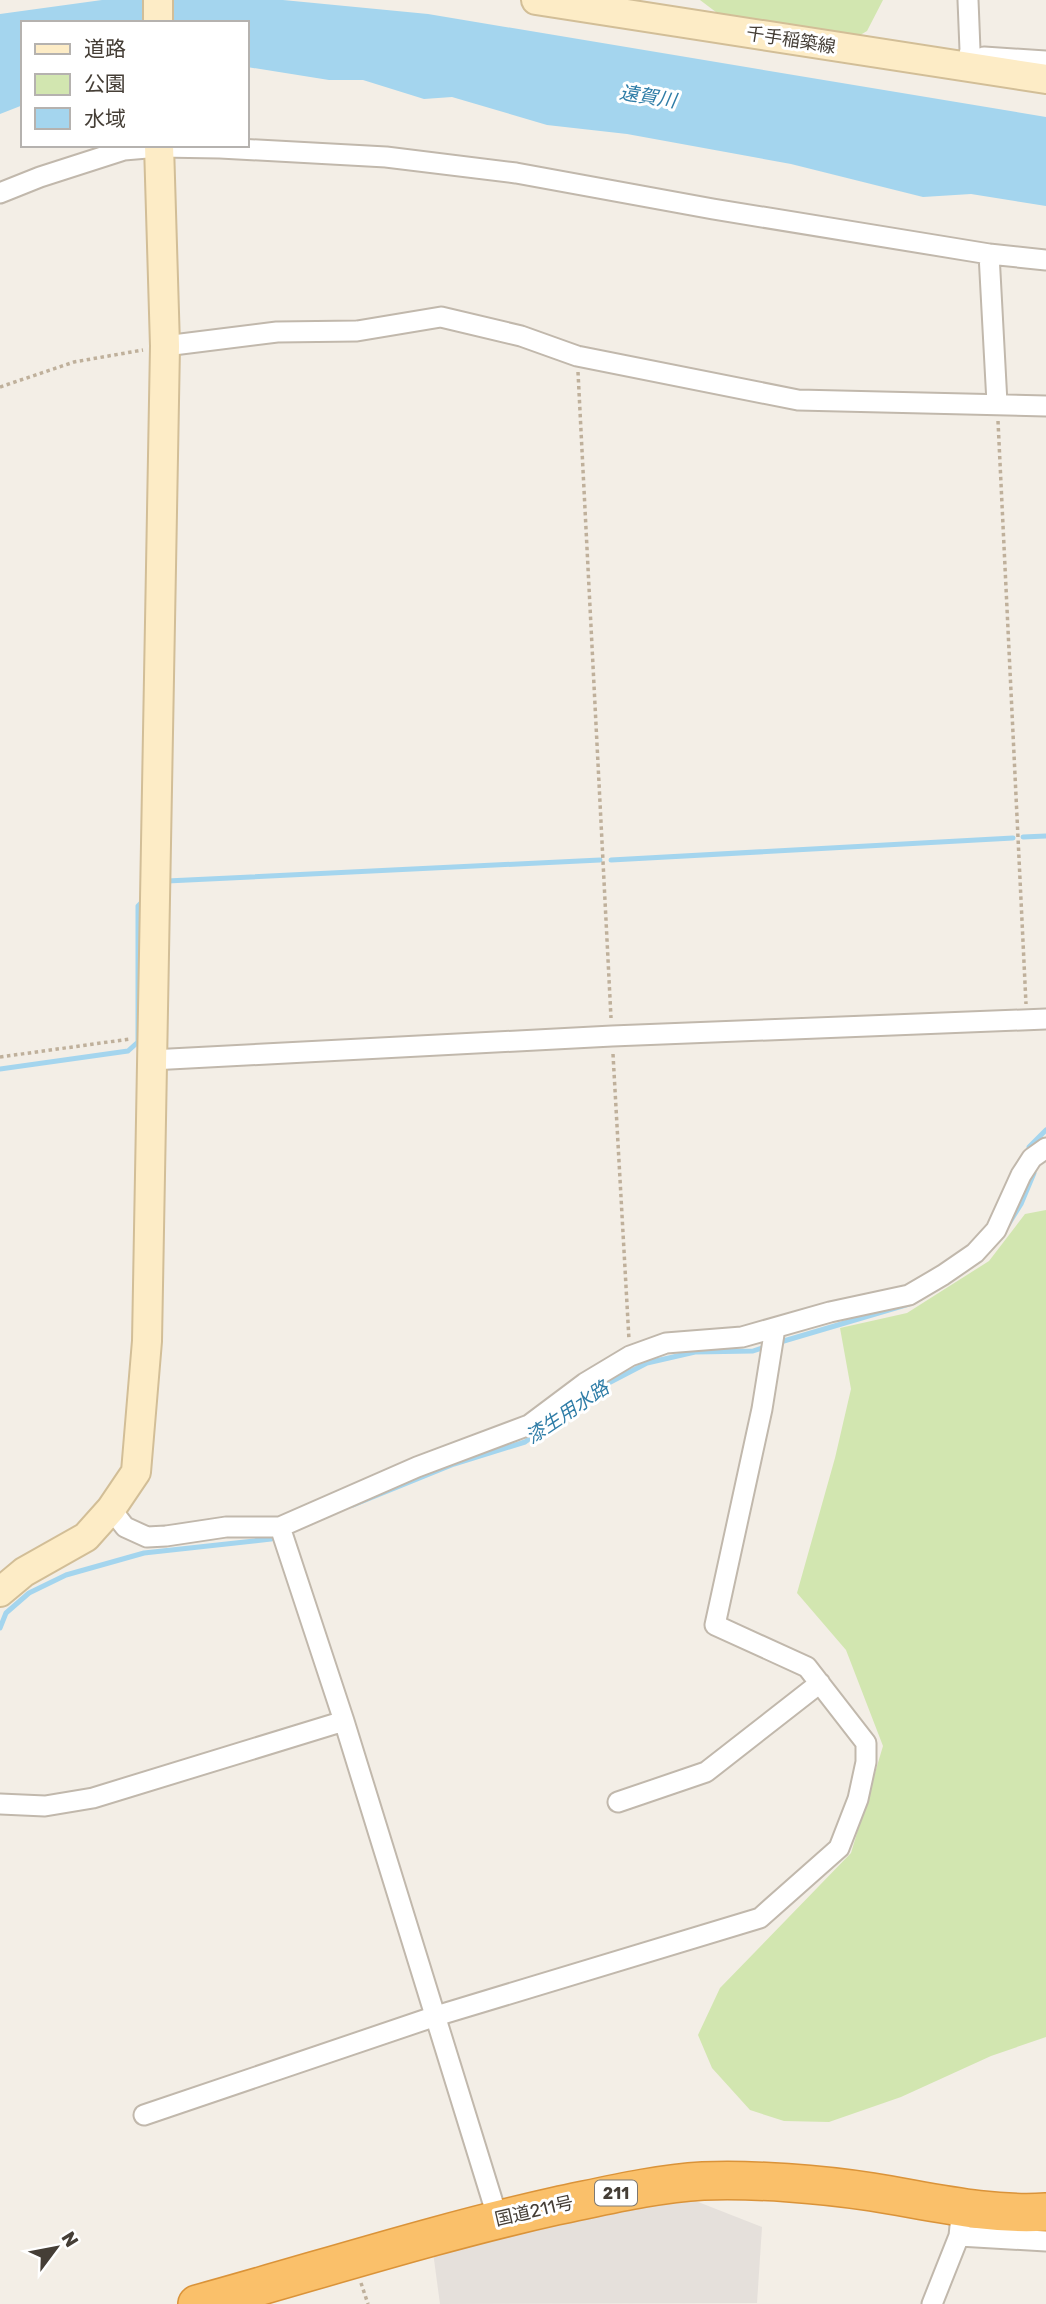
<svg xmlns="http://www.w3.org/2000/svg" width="1046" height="2304" font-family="Rubik,'Noto Sans JP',sans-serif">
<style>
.industrial{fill:#e5e0db}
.green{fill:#d2e6b0}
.water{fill:#a4d5ee}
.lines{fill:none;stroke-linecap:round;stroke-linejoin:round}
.stream{stroke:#a4d5ee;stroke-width:5}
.street-casing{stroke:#c1b8ac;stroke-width:23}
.secondary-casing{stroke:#d2be97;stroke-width:32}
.highway-casing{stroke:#da9339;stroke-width:40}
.path{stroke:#bfb09b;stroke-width:3.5;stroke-dasharray:3.5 3.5;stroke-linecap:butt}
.street{stroke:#fff;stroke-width:19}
.secondary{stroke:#fdecc6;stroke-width:28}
.highway{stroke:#fac06a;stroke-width:37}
.labels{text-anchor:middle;stroke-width:6;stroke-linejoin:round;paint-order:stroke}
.shield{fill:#fff;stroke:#7d7872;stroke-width:2}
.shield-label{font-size:16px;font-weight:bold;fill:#453e36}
.street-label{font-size:18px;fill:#453e36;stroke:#fff}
.water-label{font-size:19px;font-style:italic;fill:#2f7da7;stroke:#fff}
</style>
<rect width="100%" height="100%" fill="#f3eee6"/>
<!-- industrial -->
<path class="industrial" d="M688 2198 762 2227 757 2303 440 2304 433 2252 600 2210Z"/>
<!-- green -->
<path class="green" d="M700 0H883L867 31 840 47 737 28Z
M1046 1210V2037L991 2056 901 2097 829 2122 784 2121 750 2110 712 2068 698 2035 720 1988 851 1853 883 1746 846 1650 797 1593 835 1458 851 1389 840 1328 907 1313 989 1261 1025 1214Z"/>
<!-- water -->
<path class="water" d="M102 0H283L428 14 1046 117V206L971 194 923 197 791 164 627 134 547 125 452 97 424 99 363 80H329L247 67V23H23V105L0 114V14Z"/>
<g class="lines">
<!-- stream -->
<path class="stream" d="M1023 837 1046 836
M611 860 1013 838
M167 881 600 860
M0 1069 128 1051 138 1042V906L144 900
M1030 1155 1029 1147 1046 1130
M1008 1225 1021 1204 1034 1173 1033 1168
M777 1343 909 1304
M353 1505 454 1464 525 1442 599 1388 647 1363 695 1352 753 1351 768 1346
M0 1628 6 1613 29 1593 66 1575 144 1553 271 1539 279 1535"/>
<!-- street casing -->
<g class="street-casing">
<path id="street" d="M979 60 984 57 1046 61
M966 67 970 50 968 0
M0 193 40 177 124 150 159 147 220 148 386 157 516 173 713 209 989 254 1046 260
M989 254 997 403
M165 346 277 332 357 331 441 317 521 336 577 356 798 400 1046 406
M151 1060 612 1036 1046 1019
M111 1509 125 1527 147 1537 166 1536 226 1527H280L417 1467 529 1425 585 1383 630 1356 666 1343 742 1337 830 1312 909 1295 943 1275 975 1253 996 1230 1021 1175 1032 1158 1046 1148
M280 1527 344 1721 498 2219
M618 1802 706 1772 820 1683
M0 1804 45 1806 93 1798 344 1721
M144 2115 436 2016 760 1918 839 1848 858 1799 866 1762V1743L807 1667 715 1625 762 1409 775 1328
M959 2236 1046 2241
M932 2304 959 2236 962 2207"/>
</g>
<!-- secondary casing -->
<g class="secondary-casing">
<path id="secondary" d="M158 0V23
M536 0 1046 79
M0 1592 24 1572 86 1537 111 1509 136 1472 147 1341 165 346 159 145"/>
</g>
<!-- highway casing -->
<g class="highway-casing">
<path id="highway" d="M197 2304C317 2271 435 2233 556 2206 605 2196 653 2184 703 2181 755 2179 820 2184 872 2192 929 2201 988 2216 1046 2212"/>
</g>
<!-- path -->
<path class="path" d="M578 372 611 1018
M0 387 74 362 143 350
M998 421 1026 1004
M613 1054 629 1340
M0 1057 130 1039
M361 2283 368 2304"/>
<!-- street -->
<use href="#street" class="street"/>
<!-- secondary -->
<use href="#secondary" class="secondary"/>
<!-- highway -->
<use href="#highway" class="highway"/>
</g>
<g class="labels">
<!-- shield labels -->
<rect class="shield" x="595" y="2180.5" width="42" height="25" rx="5"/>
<g class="shield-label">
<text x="616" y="2199">211</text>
</g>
<!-- street labels -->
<g class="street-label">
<text transform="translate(791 40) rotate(9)" y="6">千手稲築線</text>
<text transform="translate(534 2211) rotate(-13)" y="6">国道211号</text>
</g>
<!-- water labels -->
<g class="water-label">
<text transform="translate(648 96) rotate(9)" y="7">遠賀川</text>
<text transform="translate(567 1412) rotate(-34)" y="7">漆生用水路</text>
</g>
</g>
<!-- legend -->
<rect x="21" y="21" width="228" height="126" fill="#ffffff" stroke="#b5b2af" stroke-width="2"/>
<rect x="35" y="44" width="35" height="10" fill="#fdecc6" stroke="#b5b2af" stroke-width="2"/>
<text x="84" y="56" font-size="21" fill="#453e36">道路</text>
<rect x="35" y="74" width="35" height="21" fill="#d2e6b0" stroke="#b5b2af" stroke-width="2"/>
<text x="84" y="91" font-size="21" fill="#453e36">公園</text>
<rect x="35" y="108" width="35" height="21" fill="#a4d5ee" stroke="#b5b2af" stroke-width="2"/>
<text x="84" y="126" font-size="21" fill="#453e36">水域</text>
<!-- north arrow -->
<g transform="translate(56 2248) rotate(58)" stroke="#ffffff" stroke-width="5" paint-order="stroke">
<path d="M0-5L12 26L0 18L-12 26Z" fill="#453e36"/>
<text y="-10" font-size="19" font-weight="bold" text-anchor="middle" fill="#453e36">N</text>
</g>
</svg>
